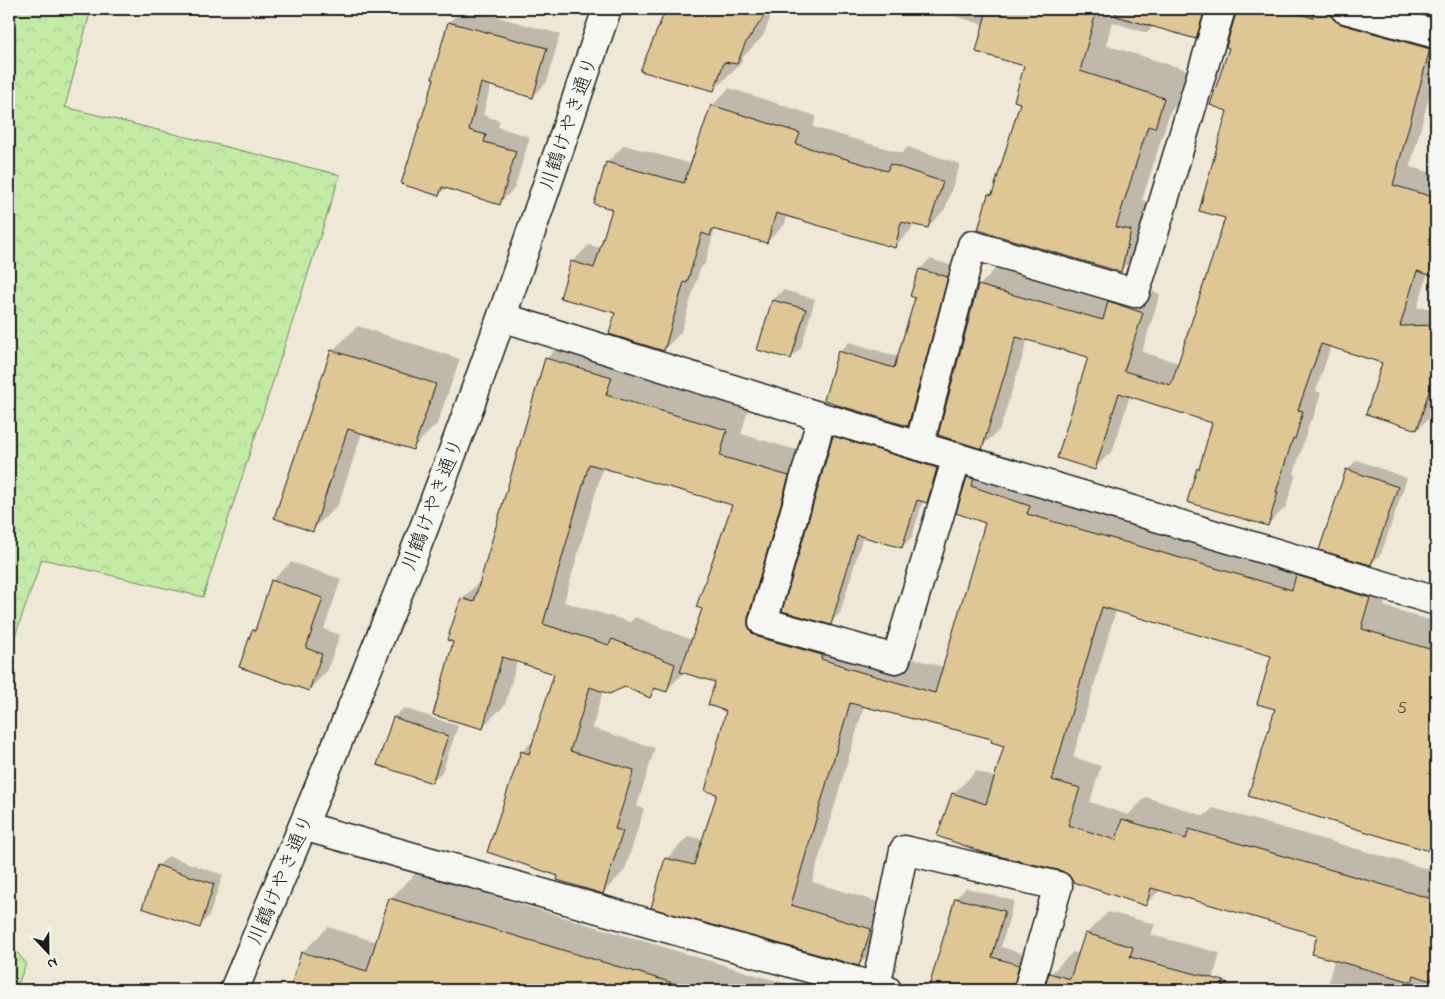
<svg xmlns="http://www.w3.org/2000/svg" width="1445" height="999" font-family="'Indie Flower','Klee One',sans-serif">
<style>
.forest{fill:url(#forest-crowns);stroke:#708461}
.shadow{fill:#0003;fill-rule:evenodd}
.building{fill:#dfc695;stroke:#1c1c1c}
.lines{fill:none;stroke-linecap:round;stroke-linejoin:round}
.street-casing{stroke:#1c1c1c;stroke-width:31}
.secondary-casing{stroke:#1c1c1c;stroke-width:31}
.street{stroke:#f6f6f2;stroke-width:28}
.secondary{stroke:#f6f6f2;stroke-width:28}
.labels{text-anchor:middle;stroke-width:4;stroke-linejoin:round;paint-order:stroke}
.number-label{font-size:18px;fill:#4d463a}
.street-label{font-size:20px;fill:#1c1c1c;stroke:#f6f6f2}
</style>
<defs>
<pattern id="forest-crowns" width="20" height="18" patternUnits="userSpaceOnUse" patternTransform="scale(1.25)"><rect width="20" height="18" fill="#c3eba6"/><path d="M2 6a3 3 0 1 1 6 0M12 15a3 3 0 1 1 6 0" fill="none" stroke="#a7c98e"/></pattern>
</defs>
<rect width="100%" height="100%" fill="#efe8d6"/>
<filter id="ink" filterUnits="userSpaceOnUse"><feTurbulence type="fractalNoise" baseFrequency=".02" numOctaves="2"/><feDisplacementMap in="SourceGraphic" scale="10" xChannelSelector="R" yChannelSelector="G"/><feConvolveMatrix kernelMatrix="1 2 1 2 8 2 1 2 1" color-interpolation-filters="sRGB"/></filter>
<g filter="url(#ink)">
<!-- forest -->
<path class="forest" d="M9 9H91L65 107 340 175 203 597 42 559 9 653Z
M9 943 26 963 16 990H9Z"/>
<!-- shadow -->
<path class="shadow" d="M463 9H468L560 34 547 82 533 96 491 85 483 115 500 121 498 127 530 137 514 189 499 203 447 187 439 195 436 78 433 77 449 22Z
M667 9H776L771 16 763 36 743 57 741 63 714 90 642 70Z
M932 9H1217L1214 19 1195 37 1154 26 1147 33 1112 22 1106 45 1190 71 1181 100 1170 112 1142 200 1157 204 1147 244 1120 271 989 195 995 189 1021 102 1026 65 984 25Z
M1237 9H1369L1436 27V72L1410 167 1436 174V276L1428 273 1417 308H1436V411L1418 429 1367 414 1384 362 1331 346 1316 391 1321 393 1313 419 1310 421 1294 474H1296L1286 507 1267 525 1198 469 1201 467 1214 422 1130 395 1113 450 1095 468 1089 356 1028 339 1000 429 982 447 979 286 997 267 1112 299 1128 284 1160 294 1142 352 1179 363 1226 217 1231 47Z
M729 88 816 116 813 127 902 153 908 147 960 164 945 209 928 227 913 223 912 229 894 247 787 215 785 224 767 242 715 228 705 264 700 269 681 332 664 350 617 312 572 262 589 245 601 248 613 208 607 163 624 145 692 164 712 106Z
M930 259 957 267 917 415 908 425 839 352 849 342 899 357 917 297 912 296 920 269Z
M783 290 815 299 801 348 791 358 759 349 773 300Z
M358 326 460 359 437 424 412 449 362 433 338 505 312 530 332 351Z
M568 337 633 355 628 373 749 407 741 434 810 454 774 611 865 645 944 667 987 522 958 512 968 478 991 455 1392 575 1383 602H1385L1384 606 1436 622V851L1249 795 1276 708 1272 656 1116 610 1073 757 1101 766 1090 802 1128 815 1146 797 1204 816 1213 808 1435 871 1436 867V974L1431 979 1429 978 1426 990H1327L1334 959 1319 935 1160 890 1146 904 1070 874 953 794 976 771 996 778 1006 745 993 739 864 706 812 882 892 906 881 942 859 965 653 907 667 858 689 836 703 840 718 793 728 710 716 681 685 672 666 690 658 688 650 696 625 686 603 691 592 728 655 748 637 806 644 809 625 870 603 893 560 875 522 752 535 739 556 673 517 661 505 705 482 727 454 641 462 599 483 578 546 359ZM603 467 733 504 703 608 692 640 635 617 630 622 564 602Z
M844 427 946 458 936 492 926 502 923 500 912 537 902 547 863 536 840 613 830 623 834 437Z
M1357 460 1407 478 1381 554 1371 564 1347 470Z
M291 562 341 579 324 629 340 635 327 671 309 690 241 666 253 630 258 625 272 581Z
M404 708 458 726 442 772 432 782 378 764 394 717Z
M168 856 223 875 209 916 199 926 158 866Z
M416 873 807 990H291L302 953 328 927 377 942 390 899Z
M966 888 1014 901 1001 947 1028 955 1026 990H929L956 898Z
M1108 912 1155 924 1151 935 1220 953 1213 979 1255 990H1045L1050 974 1073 952 1080 954 1086 934Z"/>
<!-- building -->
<path class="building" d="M666 9H769L745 44 737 64 724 62 714 91 640 71Z
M987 9H1097L1080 71 1164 98 1155 128 1148 126 1116 227 1131 230 1121 272 978 230 988 194 992 195 1020 103 1014 101 1024 66 976 52Z
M1117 9H1205L1196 39 1116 16Z
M1236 9H1284L1313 18 1314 9H1330V13L1334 20 1341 24 1430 49 1393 185 1436 198V277L1417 271 1400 326 1436 325V387L1431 385 1417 430 1366 414 1382 363 1321 344 1298 410 1303 411 1295 439 1293 438 1276 492H1278L1268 526 1187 502 1197 468 1199 469 1212 423 1119 393 1095 470 1057 458 1088 357 1016 337 982 449 938 435 978 285 1103 320 1108 301 1143 313 1124 371 1171 385 1225 218 1199 211 1227 111 1210 105 1229 48 1226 47 1236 13Z
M1403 9H1436V18Z
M448 22 547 48 533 98 481 83 469 130 486 135 484 142 516 151 500 205 442 187 439 196 401 184 434 79 432 78Z
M711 105 800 133 796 144 887 171 890 164 943 182 928 228 901 222 895 248 776 213 767 243 712 229 710 236 702 233 687 283 684 282 664 351 609 334 615 313 560 298 571 261 594 268 612 209 594 204 606 162 684 183Z
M919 269 948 277 908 426 834 404V403L824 400 838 351 894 368 915 298 910 296Z
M772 300 806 309 791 359 757 350Z
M331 350 436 384 413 450 348 429 313 532 274 518Z
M545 358 612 377 606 395 727 430 720 456 789 476 748 618V626L752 633 758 637 822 655 821 659 844 666 843 667 935 693 985 523 956 513 967 477 974 479 971 486 1030 506 1027 514 1292 590 1296 575 1370 598 1362 624 1363 625 1362 629 1436 651V853L1248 796 1275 709 1257 704 1271 656 1102 607 1052 780 1080 788 1068 825 1116 840 1122 819 1186 839 1189 829 1436 900V964L1431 981 1414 975 1412 982 1312 954 1317 935 1151 888 1146 906 1073 882 1069 875 1062 871 985 853 937 836 952 793 986 804 1004 746 991 742 992 739 850 703 791 905 871 929 859 966 651 908 665 858 694 865 717 794 705 791 726 711 708 705 715 682 680 672 702 609 696 607 732 505 589 464 543 624 609 645 612 639 675 664 667 692 654 688 650 698 625 687 609 694 590 687 570 751 634 770 615 829 623 831 603 894 557 880 558 876 487 852 521 751 529 754 554 674 502 657 483 729 433 715 453 642 447 640 461 598 474 602Z
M833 436 937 468 927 503 917 500 902 548 857 535 831 625 782 611Z
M1346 469 1398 487 1371 565 1319 550Z
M271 580 323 598 306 648 322 654 309 691 239 667 252 630 255 631Z
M393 717 448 736 432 783 377 765Z
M157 865 214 884 200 928 142 908Z
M389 898 676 984 675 990H290L301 952 367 971Z
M955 898 1005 911 992 957 1019 965 1013 990H928Z
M1085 933 1133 947 1130 957 1224 981 1222 990H1044L1049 973 1070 979Z"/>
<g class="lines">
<!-- street casing -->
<g class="street-casing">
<path id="street" d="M1345 9 1436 34
M502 317 822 417 1436 601
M822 417 763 622 896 659 957 457
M919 446 972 245 1135 293 1152 240 1221 9
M303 826 887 990
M876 987 904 850 1058 886 1028 990"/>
</g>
<!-- secondary casing -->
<g class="secondary-casing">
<path id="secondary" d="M234 990C294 848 354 705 411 561 483 379 544 193 607 9"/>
</g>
<!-- street -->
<use href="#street" class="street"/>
<!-- secondary -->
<use href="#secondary" class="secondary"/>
</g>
</g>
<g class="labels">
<!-- number labels -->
<g class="number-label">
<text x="1402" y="713">5</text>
</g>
<!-- street labels -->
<g class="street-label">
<text transform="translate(568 123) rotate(-71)" y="7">川鶴けやき通り</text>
<text transform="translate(432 504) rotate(-69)" y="7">川鶴けやき通り</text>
<text transform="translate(280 879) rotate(-67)" y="7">川鶴けやき通り</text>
</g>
</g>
<!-- margin -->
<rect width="1445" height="999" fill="none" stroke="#f6f6f2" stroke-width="30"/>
<rect x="15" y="15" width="1415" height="969" fill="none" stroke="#1c1c1c" stroke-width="2" filter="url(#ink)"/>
<!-- north arrow -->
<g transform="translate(48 952) rotate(158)" stroke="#f6f6f2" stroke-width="4" paint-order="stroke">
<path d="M0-4L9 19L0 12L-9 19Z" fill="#1c1c1c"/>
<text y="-8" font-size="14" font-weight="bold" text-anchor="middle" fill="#1c1c1c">N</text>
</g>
</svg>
